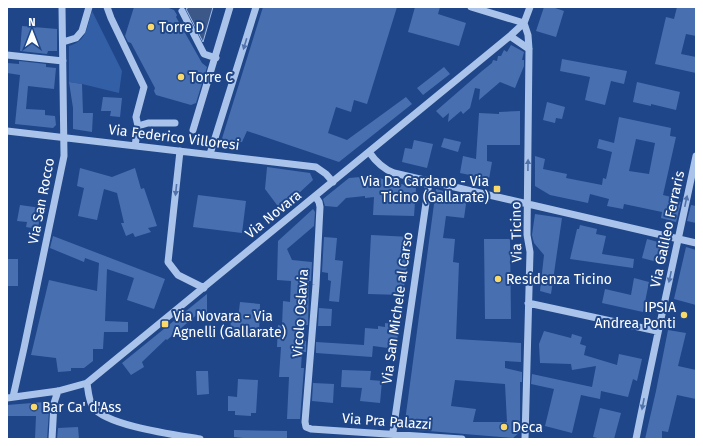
<svg xmlns="http://www.w3.org/2000/svg" width="703" height="446" font-family="'Fira Sans',sans-serif">
<style>
.green{fill:#335fa6}
.water{fill:#3c5888;stroke:#9ebdec}
.building{fill:#4870b1;fill-rule:evenodd}
.lines{fill:none;stroke-linecap:round;stroke-linejoin:round}
.minor{stroke:#aac3eb;stroke-width:7}
.oneway{fill:#5072ab}
.poi-dot{fill:#f9d96a;stroke:#1f4688;stroke-width:1.5}
.labels{text-anchor:middle;stroke-width:4;stroke-linejoin:round;paint-order:stroke}
.poi-label{font-size:14px;fill:#fff;stroke:#1f4688;text-anchor:start}
.street-label{font-size:14px;fill:#fff;stroke:#1f4688}
</style>
<rect width="100%" height="100%" fill="#1f4688"/>
<!-- green -->
<path class="green" d="M92 11 122 71 119 93 82 84 69 82V46C88 40 86 28 92 11Z"/>
<!-- water -->
<path class="water" d="M189 7H213L203 42 186 9Z"/>
<!-- building -->
<path class="building" d="M134 7H166L174 10 177 15 176 17 202 63 207 67 196 103 191 105 156 95 154 91 155 88 131 43 128 42 125 36Z
M263 7H397L367 104 354 100 351 112 336 107 328 133 347 140 406 97 412 104 339 162 247 131 242 142H238L236 149 219 148Z
M415 7H440L438 14 466 23 459 46 408 32Z
M544 7H552L564 11 556 37 536 31Z
M677 7H696V36L686 34 681 54 696 57V73L655 64 666 17 674 19Z
M22 26 57 29V51H48L47 54 20 51Z
M511 45 524 52 522 60H524V66L515 88 500 82 479 100 480 89 475 88 470 108 463 114 461 111 448 122 449 113 443 118 436 111 482 71 492 63 493 60 497 61 498 56H501L504 50 507 52Z
M562 59 627 71 624 84 611 81 605 105 585 100 590 77 560 71Z
M19 61 46 64V67L56 68 54 89 28 86 26 109 45 110V115L55 116 56 125 53 128 15 124 20 75 7 73V63L19 64Z
M444 67 450 74 423 95 417 88Z
M69 82 82 84 83 113H93L92 132 73 129V108Z
M637 82 680 92 676 110 651 104V106L633 102Z
M103 97 122 98 120 117 110 116 111 111H101Z
M547 102 565 107 562 119 556 118 555 123 543 120Z
M520 111V145H487V161L492 162 489 179 460 173 463 156 476 159 479 113 499 114V112Z
M619 117 671 128 670 136 676 137 663 195 675 198 674 200 681 202 676 222 661 218 662 212 624 204 623 209 607 206 609 199 590 194 588 203 550 195 535 186V156L545 159 543 169 567 174 566 178 602 185 603 178 606 179 612 152 597 148 599 139 614 143ZM636 139 655 143 649 174 629 171Z
M444 138 461 142 458 152 441 147Z
M414 140 433 144 427 168 402 162 405 148 412 149Z
M267 167 310 173 313 180 298 194 297 193 280 209 265 189Z
M80 168 112 177 135 168 141 189 144 188 157 226 148 228 151 232 135 237 133 233 126 236 121 223H124L117 193 104 189 97 220 78 216 84 188 77 186Z
M372 176 416 188 414 216 373 215 374 197 365 198V196L346 198 337 207 325 206 323 199 349 178Z
M436 189 467 197 464 218 446 216 443 238 455 239 453 262 459 263 456 339 521 343V362L505 361V368L522 372V382H520V432L513 438 404 429ZM455 380 505 384 507 422H473L476 409 451 406Z
M198 195 246 201 242 233 193 227Z
M20 205 41 208 38 229 26 227 27 222 17 221Z
M691 205 696 206V223L687 221Z
M313 209 315 212 314 226 287 249 292 260 312 262 311 281H309L308 325H305L304 341H306V352H302L301 368H304L300 419H287L289 377H279L281 347H277L278 325 282 326 283 301 290 302 291 281 277 280 278 241Z
M535 214 562 218 551 294 540 291 544 255 534 243 532 235Z
M580 225 597 229 596 234 606 236 602 254 634 259 633 268 570 259 577 229H579Z
M371 235 411 237 403 295 368 294Z
M53 236 165 279 154 309 127 300 134 278 107 269 105 321 128 322V332H104L103 349H93V361L84 368H71V371L58 372 56 358 31 355 49 280 97 291 99 263 85 258 84 262 50 248Z
M324 237 337 238 335 260 343 261 339 302 329 301 331 281 328 280V273L322 272Z
M484 239H510L511 319H485Z
M647 239 662 243 657 262 642 258Z
M686 247 696 250V305L674 299Z
M7 259H18V286H7Z
M634 278 649 282 643 312 602 303 605 289 631 295Z
M207 294V312H200L167 340 166 339 142 362 144 367 131 375 122 363Z
M240 302 260 304 259 336H253V339L239 338V335L230 334 231 319H238Z
M319 308 332 309 331 326H318Z
M385 323 400 325 396 344 389 343 388 348 373 346 372 357 316 353V342L364 345 365 328 378 329V326L385 327Z
M668 330 686 333 678 366 696 370V399L677 395 668 432 662 431V439H645L656 391Z
M544 331 571 338 572 334 582 337 580 344 586 346 584 355 617 365 619 354 642 359 637 381 633 379 628 397 601 391 600 399 581 395 572 433 545 426 554 389 531 384 532 374 592 387 596 366 572 370 571 364 540 363 539 344Z
M342 370 371 371 370 380 382 381 380 403 360 401 362 388 341 387Z
M196 371H208L209 394 197 395Z
M238 379 258 380 256 413H251V416L235 415V411H228V396L237 397Z
M313 383 334 384 333 403 312 401Z
M45 402V411H49L47 439H35L36 416H7V405Z
M600 408 621 413 614 439H602L593 437Z
M78 427 79 439H57L58 428Z
M234 430 287 431V439H253L234 437Z"/>
<g class="lines">
<!-- minor -->
<path class="minor" d="M107 7 111 18 144 87 136 117 138 126 135 146
M471 7 524 23 528 35 529 49 527 235 530 252 525 439
M182 11 204 54 216 58
M510 36 529 49
M63 42 76 38 82 31 89 7
M7 55 63 61
M138 126 148 123H175
M193 130 230 7
M7 131 316 167 326 174 333 182
M180 151 168 262 178 275 204 288
M369 152C376 162 383 169 394 173L696 243
M210 154 256 7
M315 196 319 202 320 207 316 285 305 422 306 427 311 429 462 439
M528 303 657 331
M87 383C88 390 89 402 93 407 106 426 177 435 200 439
M13 397 24 348 64 156 62 7
M7 398 58 391 87 383 510 36 524 23 530 7
M52 439 54 403 58 391
M392 439 429 182
M636 439C655 344 676 250 696 156"/>
</g>
<!-- one-way arrows -->
<defs><path id="oneway-solid" d="M-6-.8H1V-3.2L6.5 0L1 3.2V.8H-6Z"/></defs>
<g class="oneway">
<use href="#oneway-solid" transform="translate(245 44) rotate(107)"/>
<use href="#oneway-solid" transform="translate(528 165) rotate(-89)"/>
<use href="#oneway-solid" transform="translate(176 190) rotate(96)"/>
<use href="#oneway-solid" transform="translate(686 201) rotate(-78)"/>
<use href="#oneway-solid" transform="translate(670 277) rotate(102)"/>
<use href="#oneway-solid" transform="translate(643 404) rotate(101)"/>
</g>
<!-- markers -->
<g class="poi-dot">
<circle cx="151" cy="27" r="4"/>
<circle cx="181" cy="77" r="4"/>
<rect x="493" y="185" width="8" height="8" rx="2"/>
<circle cx="498" cy="279" r="4"/>
<circle cx="684" cy="315" r="4"/>
<rect x="161" y="320" width="8" height="8" rx="2"/>
<circle cx="34" cy="407" r="4"/>
<circle cx="504" cy="427" r="4"/>
</g>
<g class="labels">
<!-- poi labels -->
<g class="poi-label">
<text x="159" y="32">Torre D</text>
<text x="189" y="82">Torre C</text>
<text x="489" y="186" text-anchor="end">Via Da Cardano - Via<tspan x="489" dy="16">Ticino (Gallarate)</tspan></text>
<text x="506" y="284">Residenza Ticino</text>
<text x="676" y="312" text-anchor="end">IPSIA<tspan x="676" dy="16">Andrea Ponti</tspan></text>
<text x="173" y="321">Via Novara - Via<tspan x="173" dy="16">Agnelli (Gallarate)</tspan></text>
<text x="42" y="412">Bar Ca' d'Ass</text>
<text x="512" y="432">Deca</text>
</g>
<!-- street labels -->
<g class="street-label">
<text transform="translate(174 137) rotate(7)" y="5">Via Federico Villoresi</text>
<text transform="translate(41 201) rotate(-79)" y="5">Via San Rocco</text>
<text transform="translate(273 214) rotate(-39)" y="5">Via Novara</text>
<text transform="translate(667 229) rotate(-78)" y="5">Via Galileo Ferraris</text>
<text transform="translate(516 232) rotate(-91)" y="5">Via Ticino</text>
<text transform="translate(397 308) rotate(-82)" y="5">Via San Michele al Carso</text>
<text transform="translate(300 313) rotate(-86)" y="5">Vicolo Oslavia</text>
<text transform="translate(387 421) rotate(4)" y="5">Via Pra Palazzi</text>
</g>
</g>
<!-- border -->
<rect width="703" height="446" fill="none" stroke="#ffffff" stroke-width="16"/>
<!-- north arrow -->
<g transform="translate(32 32)" stroke="#1f4688" stroke-width="3" paint-order="stroke">
<path d="M0-3L7 15L0 10L-7 15Z" fill="#ffffff"/>
<text y="-6" font-size="11" font-weight="bold" text-anchor="middle" fill="#ffffff">N</text>
</g>
</svg>
